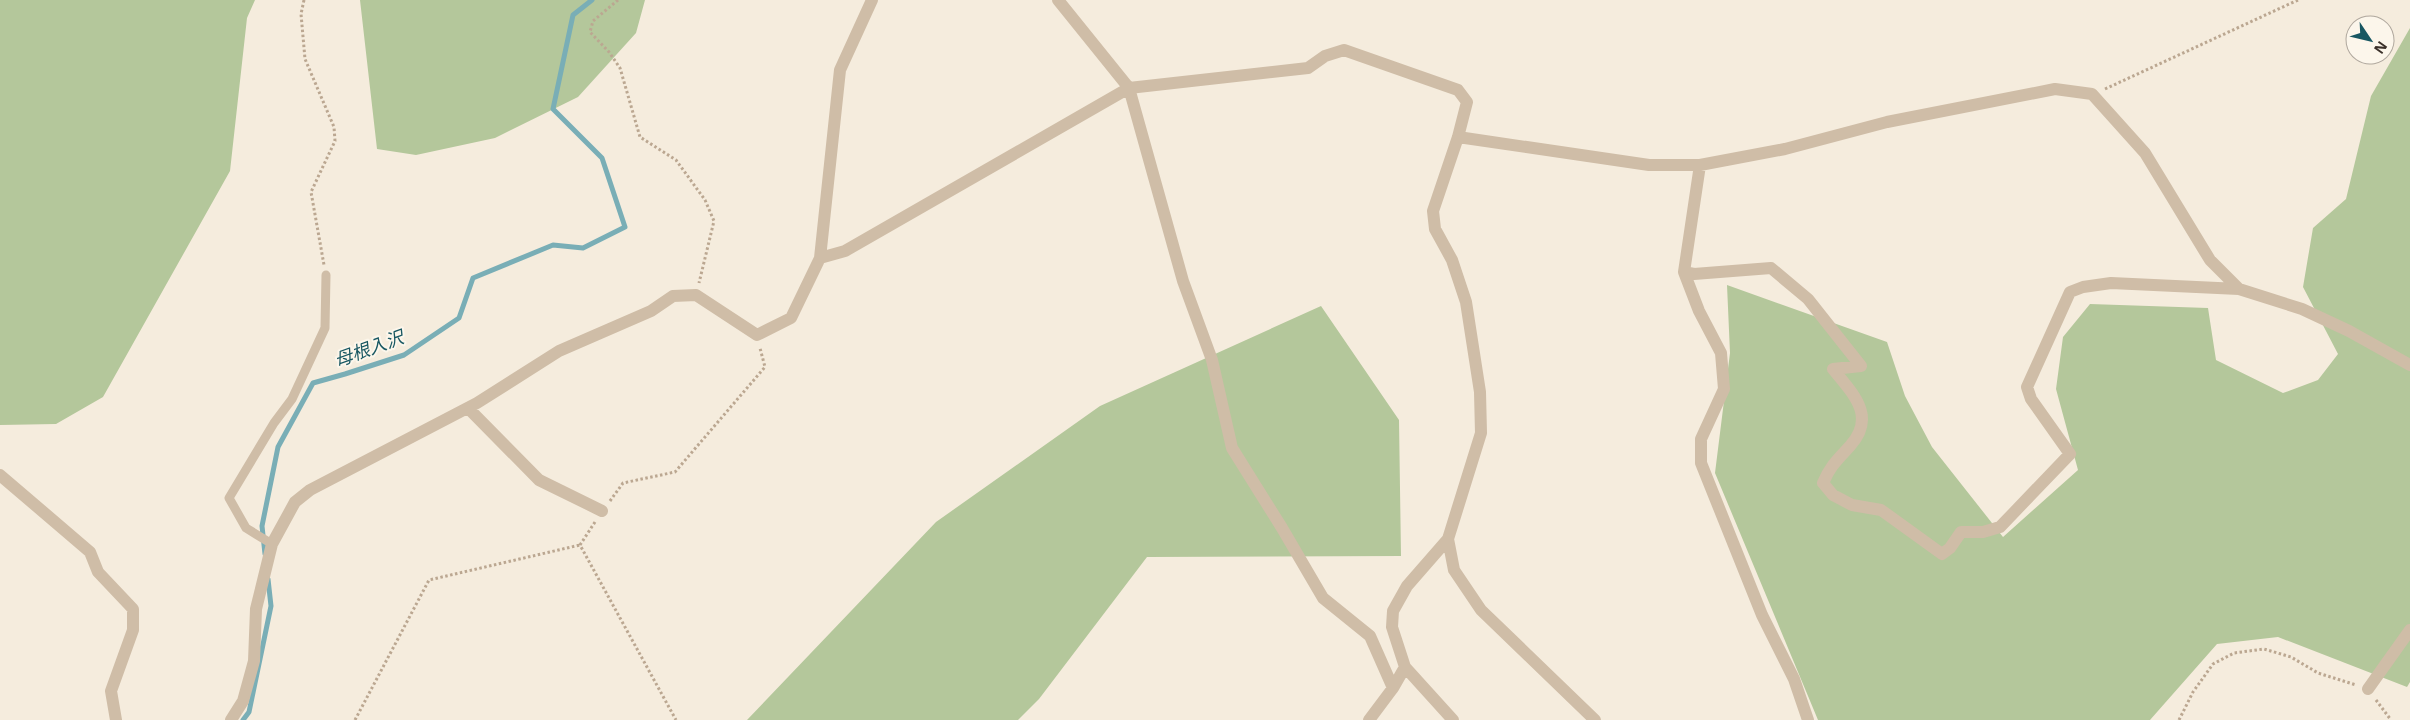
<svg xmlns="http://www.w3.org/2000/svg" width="2410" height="720" font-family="'Open Sans','Noto Sans JP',sans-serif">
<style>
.green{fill:#b4c79b}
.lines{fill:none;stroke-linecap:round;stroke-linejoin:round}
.stream{stroke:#79aeb6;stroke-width:5}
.path{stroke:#bba791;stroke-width:3;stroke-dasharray:2.5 2.5;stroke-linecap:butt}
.service{stroke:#cfbda7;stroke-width:9}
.minor{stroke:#cfbda7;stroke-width:12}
.labels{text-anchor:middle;stroke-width:4;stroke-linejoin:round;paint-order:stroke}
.water-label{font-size:18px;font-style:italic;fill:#185762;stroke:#fcf6eb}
</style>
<rect width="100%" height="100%" fill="#f5ecdd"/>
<!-- green -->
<path class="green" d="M0 0H255L247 18 230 171 103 397 56 424 0 425Z
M360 0H645L636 33 578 97 495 138 416 155 377 149Z
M2410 28V682L2407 687 2278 637 2217 644 2150 720H1818L1715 473 1730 353 1727 285 1887 342 1905 396 1932 447 2003 537 2078 470 2056 389 2063 337 2090 304 2208 308 2216 360 2283 393 2318 380 2338 354 2303 287 2313 228 2346 199 2371 96Z
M1321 306 1399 420 1401 556 1147 557 1039 699 1018 720H747L936 522 1100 406Z"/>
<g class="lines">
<!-- stream -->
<path class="stream" d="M265 554 262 526 278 447 313 383 345 374 404 355 459 318 473 278 553 245 583 248 625 227 602 158 553 109 573 15 592 0
M243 720 249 712 271 606 268 579"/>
<!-- path -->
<path class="path" d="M304 0 301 14 305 59 334 127 335 141 311 192 324 265
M618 0 593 21 590 32 609 52 620 68 640 137 676 160 705 200 714 221 699 283
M2105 89 2298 0
M610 501 623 483 675 472 765 367 760 348
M595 522 580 545 676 720
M2376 700 2391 720
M355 720 429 580 580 545
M2179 720 2193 692 2213 664 2234 653 2264 649 2291 657 2318 673 2356 685"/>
<!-- service -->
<path class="service" d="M272 544 246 528 229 498 274 423 292 399 325 328 326 275"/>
<!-- minor -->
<path class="minor" d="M1058 0 1129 88 1183 281 1212 360 1232 448 1282 528 1323 598 1370 636 1393 688
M1458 137 1649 165H1700L1785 149 1887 122 2055 89 2092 94 2145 153 2210 260 2239 289 2302 309 2349 331 2410 365
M1700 165 1684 272 1699 311 1721 353 1724 389 1701 439V463L1762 615 1794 679 1808 720
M820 258 845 251 1129 88 1308 68 1325 56 1344 50 1458 90 1467 102 1458 137 1433 211 1435 229 1452 260 1466 302 1480 392 1481 433 1448 539 1407 586 1393 611 1392 627 1405 667 1393 688 1369 720
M1684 272 1694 274 1771 268 1808 299 1861 366 1833 369C1853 394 1877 416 1850 446 1838 459 1830 466 1823 483L1833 495 1852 505 1881 510 1942 554 1950 548 1961 532H1983L2000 527 2070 454 2031 399 2027 387 2070 292 2083 287 2111 283 2239 289
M468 408 539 480 602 511
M0 475 90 552 98 572 133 609V630L111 691 116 720
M1448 539 1454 570 1481 610 1595 720
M1405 667 1453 720
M2368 689 2410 630
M231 720 243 701 254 661 256 609 272 544 295 502 310 490 477 403 559 351 651 311 673 296 696 295 757 335 791 318 820 258 840 70 872 0"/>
</g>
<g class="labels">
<!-- water labels -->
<g class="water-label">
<text transform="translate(369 349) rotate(-20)" y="6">母根入沢</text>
</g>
</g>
<!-- north arrow -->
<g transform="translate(2370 40) rotate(125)"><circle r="24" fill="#fcf6eb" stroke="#afa79d"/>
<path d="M0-4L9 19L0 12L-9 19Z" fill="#185762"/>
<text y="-8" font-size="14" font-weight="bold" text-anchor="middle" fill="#3b3029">N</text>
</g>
</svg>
